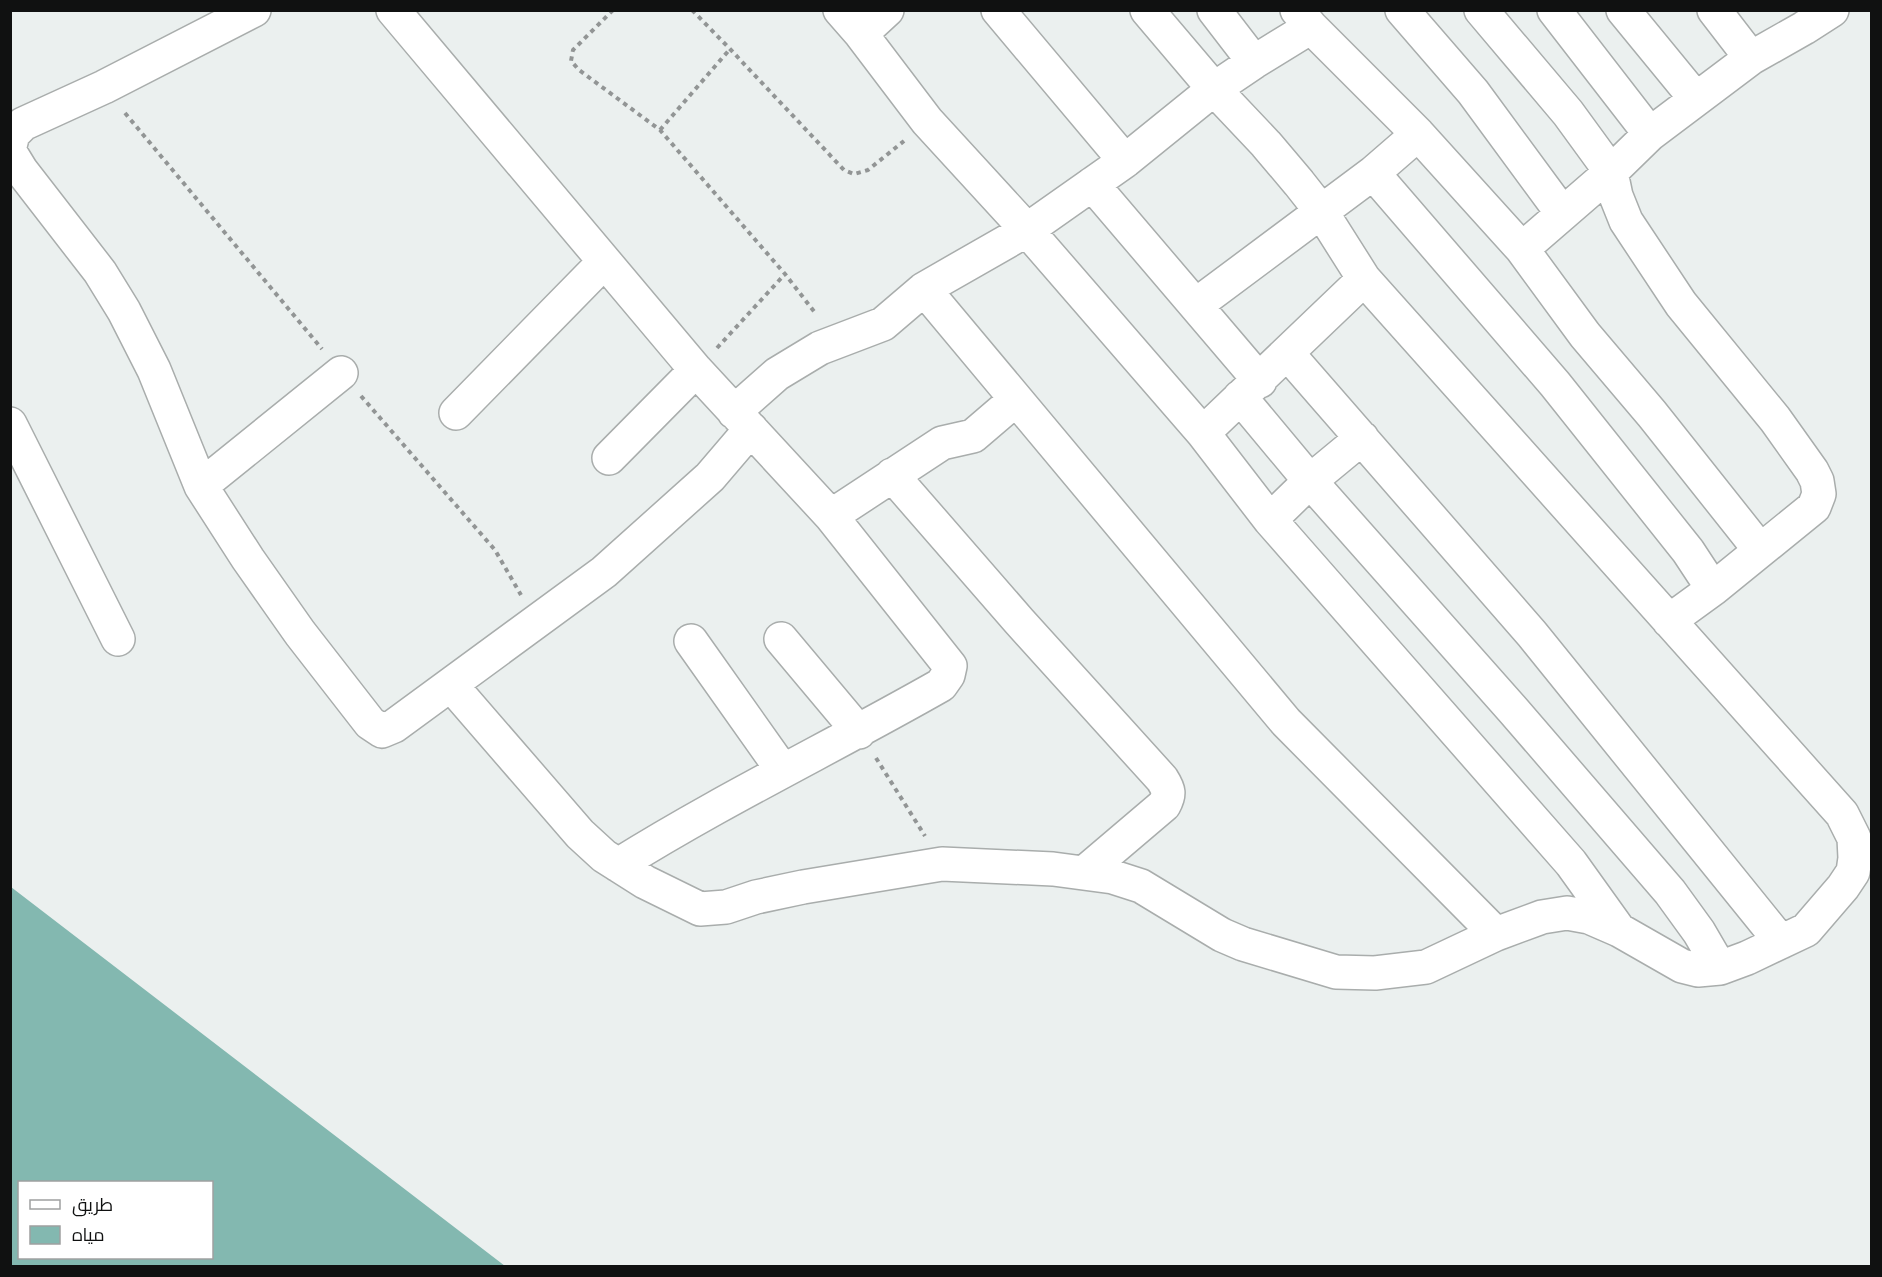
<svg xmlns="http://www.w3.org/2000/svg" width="1882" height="1277" font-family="Inter,Cairo,sans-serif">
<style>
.water{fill:#83b8b0;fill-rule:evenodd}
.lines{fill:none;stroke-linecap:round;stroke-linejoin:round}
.minor-casing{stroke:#a9adac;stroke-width:36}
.path{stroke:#929595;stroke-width:4;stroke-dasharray:4.5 4.5;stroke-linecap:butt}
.minor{stroke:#fff;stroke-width:33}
</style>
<rect width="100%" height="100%" fill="#ebf0ef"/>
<!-- water -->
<path class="water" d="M10 887H11L505 1266H11ZM20 1182H212V1258H20Z"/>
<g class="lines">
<!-- minor casing -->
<g class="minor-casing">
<path id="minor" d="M393 10 696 370 831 516 950 666 948 675 941 685C834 746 722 800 618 865
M840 10 861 34 927 121 1027 230 1203 433 1270 520 1310 481 1362 438
M998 10 1125 161
M1214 10 1254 62
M1297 10 1311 27 1418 134 1522 249 1585 335 1652 414 1760 550
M1402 10 1473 92 1562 213
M1481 10 1568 113 1611 172 1616 196 1626 221 1681 304 1775 419 1812 471 1817 481 1819 494 1814 507 1713 589 1669 621
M1554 10 1650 134
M1623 10 1696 99
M1714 10 1751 58
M861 34 887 10
M10 146 13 134 23 124 104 87 254 10
M10 152 21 170 100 272 124 311 154 370 201 486 248 559 300 633 370 723 382 731 394 726 604 572 710 477 751 429
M1373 173 1555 384 1688 551 1713 589
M1092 184 1260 381
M1522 249 1611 172 1650 134 1751 58 1804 28 1832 10
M924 289 1286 722 1496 934
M1196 305 1373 173 1418 134
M1288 354 1532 634 1781 942
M1240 397 1310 481 1513 710 1670 892 1699 932 1720 968
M734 412 777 374 820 348 883 324 924 289 1027 230 1125 161 1214 89 1254 62 1311 27
M456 413 604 262
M10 424 118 639
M1203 433 1364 279
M609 458 696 370
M892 475 1019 621 1162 779C1169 790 1170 794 1164 805L1084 873
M201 486 341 373
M831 516 942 443 973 436 1015 400
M1270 520 1571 863 1619 930
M781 639 859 732
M691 641 783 771
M451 685 580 834 604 856 645 882 700 909 726 907 756 897 803 887 942 864 1053 869 1113 877 1141 886 1222 935 1243 944 1336 972 1375 973 1426 967 1496 934 1542 917 1567 913 1589 917 1619 930 1682 966 1698 970 1720 968 1747 958 1806 930 1843 887 1853 872 1855 858 1854 838 1842 814 1364 279 1321 211 1299 183 1266 144 1214 89 1147 10"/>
</g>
<!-- path -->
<path class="path" d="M613 10 573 50 571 61 579 70 660 130 785 274 816 314
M692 10 730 49 844 170 854 174 868 170 904 141
M125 113 322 349
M660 130 730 49
M717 348 785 274
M361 396 495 550 521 595
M876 758 925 836"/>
<!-- minor -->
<use href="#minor" class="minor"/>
</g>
<!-- border -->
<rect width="1882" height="1277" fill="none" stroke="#101111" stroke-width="24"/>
<!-- legend -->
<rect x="18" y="1181" width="195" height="78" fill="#ffffff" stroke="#9fa0a0" stroke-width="1.5"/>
<rect x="30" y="1200" width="30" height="9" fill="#ffffff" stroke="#9fa0a0" stroke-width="1.5"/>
<text x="72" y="1211" font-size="18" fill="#101111">طريق</text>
<rect x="30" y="1226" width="30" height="18" fill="#83b8b0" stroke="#9fa0a0" stroke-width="1.5"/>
<text x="72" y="1241" font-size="18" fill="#101111">مياه</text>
</svg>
